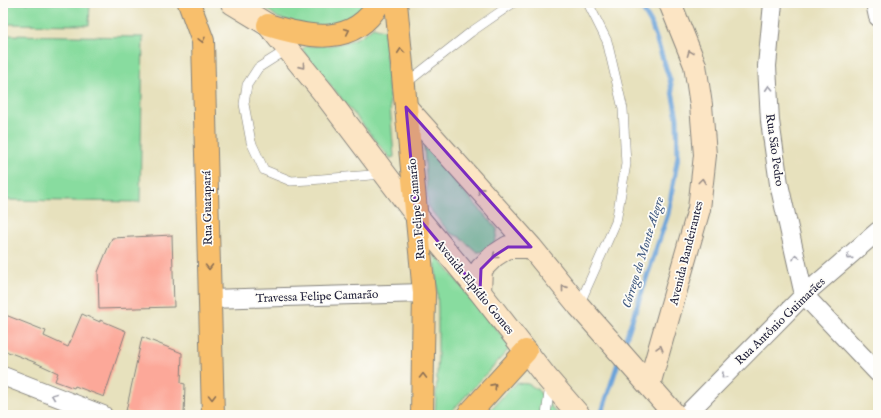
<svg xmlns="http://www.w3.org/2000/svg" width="881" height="418" font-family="'IM FELL English',serif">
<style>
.green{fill:#88dc9f;stroke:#557f6d}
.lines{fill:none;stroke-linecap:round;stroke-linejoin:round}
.stream{stroke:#6ba3d9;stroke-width:5}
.building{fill:#fca899}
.service-casing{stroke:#84827c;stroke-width:10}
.minor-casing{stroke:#84827c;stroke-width:20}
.secondary-casing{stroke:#84827c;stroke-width:24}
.primary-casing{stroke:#84827c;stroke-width:24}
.service{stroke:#fff;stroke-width:9}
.minor{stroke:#fff;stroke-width:18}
.secondary{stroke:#fce5c4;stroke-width:22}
.primary{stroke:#f8bf6c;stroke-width:22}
.oneway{stroke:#8d7054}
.oneway2{stroke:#9a8d86}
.oneway3{stroke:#9c9ca7}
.marked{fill:#7b2cbf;fill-opacity:0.2;stroke:#7b2cbf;stroke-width:3;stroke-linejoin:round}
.labels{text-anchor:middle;stroke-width:3.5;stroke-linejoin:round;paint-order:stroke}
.street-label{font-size:12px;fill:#22223b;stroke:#fdfcf7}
.water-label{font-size:13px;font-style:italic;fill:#435c82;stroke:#fdfcf7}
</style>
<rect width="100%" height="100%" fill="#fdfcf7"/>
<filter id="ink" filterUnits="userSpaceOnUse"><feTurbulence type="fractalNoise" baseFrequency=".025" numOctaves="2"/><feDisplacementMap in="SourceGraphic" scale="8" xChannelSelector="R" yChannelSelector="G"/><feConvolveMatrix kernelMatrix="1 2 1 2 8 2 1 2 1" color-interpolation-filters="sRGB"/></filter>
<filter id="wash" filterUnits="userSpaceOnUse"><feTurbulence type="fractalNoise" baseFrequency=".012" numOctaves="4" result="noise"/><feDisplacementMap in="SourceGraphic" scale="16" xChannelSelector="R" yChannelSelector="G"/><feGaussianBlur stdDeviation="0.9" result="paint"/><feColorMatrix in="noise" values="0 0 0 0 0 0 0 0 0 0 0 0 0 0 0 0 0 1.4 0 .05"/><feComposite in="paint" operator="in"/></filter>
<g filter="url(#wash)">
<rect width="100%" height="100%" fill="#e7e1bd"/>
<!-- green -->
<path class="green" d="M3 3H90L89 25 3 24Z
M260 3H371L357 16 339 23 326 26H310L278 18Z
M373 27 384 30 394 157 390 158 302 50 306 46C332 46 353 45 373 27Z
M3 35 143 37 140 202 3 200Z
M424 146 497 229C497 242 491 252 477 252L460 237 450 233 428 207Z
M435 254 511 347 448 415H435L438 354V308Z
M516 383 528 384 537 389 558 415H485Z"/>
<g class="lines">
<!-- stream -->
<path class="stream" d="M623 347 668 214 678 156 677 118 670 80 651 23 639 3
M601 415 619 360"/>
</g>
<g id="blocks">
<!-- building -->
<path class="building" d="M172 235 174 307 99 309 98 272 112 238Z
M3 314 46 331 44 336 68 347 82 314 100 322V320L126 331 104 397 75 386 74 388 55 381 58 373 34 362 3 350Z
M142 337 182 353 181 383 185 384 184 415H137L126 411Z"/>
</g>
</g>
<g filter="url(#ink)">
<use href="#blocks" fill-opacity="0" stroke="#84827c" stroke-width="1"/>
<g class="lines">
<!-- service casing -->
<g class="service-casing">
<path id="service" d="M288 49 258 68 247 85 244 104 251 142 264 170 291 181 309 180 384 174
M405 84 471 32 513 3
M579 305 616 222 626 164 623 109 607 41 588 3
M546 415 550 385"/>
</g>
<!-- minor casing -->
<g class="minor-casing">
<path id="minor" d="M773 3 767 66 770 121 779 184 804 295 878 373
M875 3 878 17
M209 299 424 293
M3 376 103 415
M686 415 804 295 878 231"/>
</g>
<!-- secondary casing -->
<g class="secondary-casing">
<path id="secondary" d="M232 3 268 25 323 92 416 215 480 292 547 378 579 415
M406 107 531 247 579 306 675 415
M480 292 481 269 494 256 508 247H531
M649 385 699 209 705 155 701 105 695 65 670 3"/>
</g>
<!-- primary casing -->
<g class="primary-casing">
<path id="primary" d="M189 3 203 41 213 415
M396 3 424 293 422 415
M268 25C309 38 354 47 379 3
M468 415 526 351"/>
</g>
<!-- service -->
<use href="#service" class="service"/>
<!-- minor -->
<use href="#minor" class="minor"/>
<!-- secondary -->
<use href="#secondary" class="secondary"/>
<!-- primary -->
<use href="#primary" class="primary"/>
</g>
<!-- one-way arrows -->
<defs><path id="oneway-chevron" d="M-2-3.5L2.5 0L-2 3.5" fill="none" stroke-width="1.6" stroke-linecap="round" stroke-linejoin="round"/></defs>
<g class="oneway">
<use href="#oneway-chevron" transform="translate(347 31) rotate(-25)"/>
<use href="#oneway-chevron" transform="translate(202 40) rotate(77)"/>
<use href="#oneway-chevron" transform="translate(401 51) rotate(-95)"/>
<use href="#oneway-chevron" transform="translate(209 267) rotate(89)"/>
<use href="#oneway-chevron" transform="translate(423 376) rotate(-89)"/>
<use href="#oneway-chevron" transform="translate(494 386) rotate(-48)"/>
<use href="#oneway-chevron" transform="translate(212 397) rotate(89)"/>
</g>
<g class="oneway2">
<use href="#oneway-chevron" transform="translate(690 53) rotate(-111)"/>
<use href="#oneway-chevron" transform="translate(302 66) rotate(51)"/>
<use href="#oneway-chevron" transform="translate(702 181) rotate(-83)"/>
<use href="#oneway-chevron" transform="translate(480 190) rotate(-132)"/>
<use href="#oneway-chevron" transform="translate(495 256) rotate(141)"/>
<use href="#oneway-chevron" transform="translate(564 288) rotate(-129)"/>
<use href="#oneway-chevron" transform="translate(660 348) rotate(-74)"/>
</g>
<g class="oneway3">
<use href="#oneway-chevron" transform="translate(769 88) rotate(-93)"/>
<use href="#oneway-chevron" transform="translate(796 257) rotate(-103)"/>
<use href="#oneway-chevron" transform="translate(849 257) rotate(139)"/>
<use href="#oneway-chevron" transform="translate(724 376) rotate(135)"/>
<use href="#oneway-chevron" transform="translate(54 396) rotate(-159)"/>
</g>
</g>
<!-- marked area -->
<path class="marked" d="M406 107 531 247H508L494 256 481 269 480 292 416 215Z"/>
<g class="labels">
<!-- street labels -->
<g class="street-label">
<text transform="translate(775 150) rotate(82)" y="4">Rua São Pedro</text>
<text transform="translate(207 208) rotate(-91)" y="4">Rua Guatapará</text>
<text transform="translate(416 209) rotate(-95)" y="4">Rua Felipe Camarão</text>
<text transform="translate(686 253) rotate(-76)" y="4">Avenida Bandeirantes</text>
<text transform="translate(475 287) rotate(51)" y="4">Avenida Elpídio Gomes</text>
<text transform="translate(317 296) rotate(-2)" y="4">Travessa Felipe Camarão</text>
<text transform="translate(780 321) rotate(-44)" y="4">Rua Antônio Guimarães</text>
</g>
<!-- water labels -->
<g class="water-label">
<text transform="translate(642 252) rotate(-73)" y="5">Córrego do Monte Alegre</text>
</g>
</g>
<!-- margin -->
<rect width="881" height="418" fill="none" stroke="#fdfcf7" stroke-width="16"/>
</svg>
